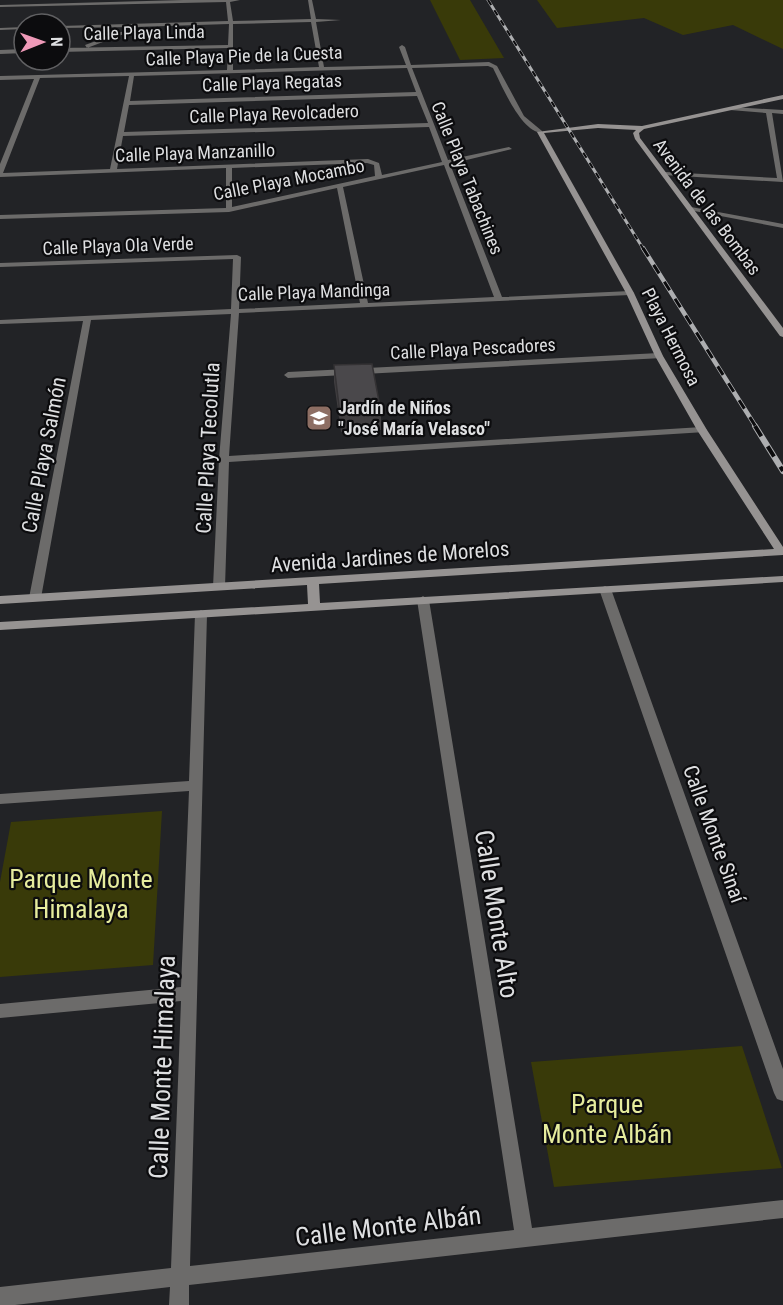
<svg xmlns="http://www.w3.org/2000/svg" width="783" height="1305" font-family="'Roboto Condensed',sans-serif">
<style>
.green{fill:#393a09}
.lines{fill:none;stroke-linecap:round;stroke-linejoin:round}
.street{fill:#6c6b6a;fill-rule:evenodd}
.secondary{fill:#969392;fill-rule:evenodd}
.rail-far2-casing{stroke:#adaeb0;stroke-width:3}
.rail-far1-casing{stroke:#adaeb0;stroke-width:4.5}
.rail-casing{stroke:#adaeb0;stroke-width:6}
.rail-far2{stroke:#0c0c0e;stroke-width:2;stroke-dasharray:6;stroke-linecap:butt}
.rail-far1{stroke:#0c0c0e;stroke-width:3;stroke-dasharray:10;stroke-linecap:butt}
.rail{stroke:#0c0c0e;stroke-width:4;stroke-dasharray:12;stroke-linecap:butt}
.wall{fill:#403e40}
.building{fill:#4a484b;stroke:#343234;stroke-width:1.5}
.labels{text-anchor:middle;stroke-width:4.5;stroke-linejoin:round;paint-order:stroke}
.far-street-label{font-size:18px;fill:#dedfe1;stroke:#0c0c0e}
.far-poi-label{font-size:18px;font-weight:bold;fill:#dedfe1;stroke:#0c0c0e;text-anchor:start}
.street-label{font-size:21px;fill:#dedfe1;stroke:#0c0c0e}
.near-park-label{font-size:26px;fill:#e6ec9d;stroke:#0c0c0e}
.near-street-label{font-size:26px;fill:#dedfe1;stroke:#0c0c0e}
</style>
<rect width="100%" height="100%" fill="#222326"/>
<!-- green -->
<path class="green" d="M430 0H470L504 58 460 60Z
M537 0H783V49L733 25 683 35 644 18 557 28Z
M162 811 153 965 0 977V882L11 822Z
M742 1046 782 1168 554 1187 531 1062Z"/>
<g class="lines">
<!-- street -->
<path class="street" d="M183 0H240L230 2 233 21 311 19 308 0H312L316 19 341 20 316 22 324 67 406 65 399 47 402 45 405 47 411 65 489 62 497 66 524 116 542 131V133C521 132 502 86 493 68L488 66 412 68 448 160 509 147 512 149 450 164 502 297 630 291 634 293 630 295 239 313 229 456 702 427 707 430 705 432 229 462 225 587 219 590 213 587 219 459 231 314 91 320 41 598 39 601H31L29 598 83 321 0 324V320L231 309 233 259 0 267V263L237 255 241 257 239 309 360 303 337 188 229 212 0 219V215L226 208V168L0 177V164L34 79 0 80V76L227 70 228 48 60 52V48L228 45 229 24 135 27 137 29 87 48 85 45 135 27 60 28V26L228 21 226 2 0 7V5ZM311 22 319 67 233 70V24ZM407 68 416 92 130 101 134 76ZM129 76 110 169 3 173 40 78ZM417 96 428 123 124 132 129 105ZM429 127 442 162 382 175 379 163 368 159 117 169 123 136ZM367 163 374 165 375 176 232 207V168ZM444 165 494 297 368 303 343 187Z
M24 27V29L0 30V28Z
M24 49V53L0 54V50Z
M732 107 783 110V114L772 113 783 182 663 175 662 174 665 172 777 178 766 113 730 110Z
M691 207 783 224V228L689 210 688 209Z
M659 353 663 356 662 358 288 378 284 375 288 372Z
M605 586 611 589 783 1069V1101L777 1099 774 1093 599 589Z
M423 596 429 600 532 1228 783 1200V1218L189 1285V1305H169L170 1287 15 1305H0V1287L171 1268 181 1001 0 1018V1004L181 987 189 791 0 804V794L189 781 195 614 201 610 207 614 190 1266 514 1230 417 600Z"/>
<!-- secondary -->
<path class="secondary" d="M783 95V99L644 129 639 133 640 138 783 328V337L780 336 635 139 633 133 636 130 598 128 544 133 634 293 663 356 707 430 783 547V555L319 584 320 603 783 576V582L0 630V622L308 604 307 585 0 604V596L774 549 697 430 655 356 626 293 537 132 598 124 642 126Z"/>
<!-- rail-far2 casing -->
<g class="rail-far2-casing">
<path id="rail-far2" d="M488 0 644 250"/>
</g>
<!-- rail-far1 casing -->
<g class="rail-far1-casing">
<path id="rail-far1" d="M643 248 756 427"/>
</g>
<!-- rail casing -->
<g class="rail-casing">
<path id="rail" d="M755 426 783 471"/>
</g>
<!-- rail-far2 -->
<use href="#rail-far2" class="rail-far2"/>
<!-- rail-far1 -->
<use href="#rail-far1" class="rail-far1"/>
<!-- rail -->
<use href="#rail" class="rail"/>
</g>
<!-- wall -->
<path class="wall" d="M334 365 381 412V430L341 432 334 382Z"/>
<!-- building -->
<path class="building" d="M372 364 381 412 340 414 334 365Z"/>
<!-- icons -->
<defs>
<g id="school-square" transform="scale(1.35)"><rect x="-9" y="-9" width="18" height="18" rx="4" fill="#8d6e63" stroke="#0c0c0e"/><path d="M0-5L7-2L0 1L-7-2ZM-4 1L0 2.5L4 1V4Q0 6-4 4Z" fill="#fff"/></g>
</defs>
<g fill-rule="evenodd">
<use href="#school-square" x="319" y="418"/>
</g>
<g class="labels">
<!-- far-street labels -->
<g class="far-street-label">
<text transform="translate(144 33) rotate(-1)" y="6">Calle Playa Linda</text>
<text transform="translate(244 56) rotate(-2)" y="6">Calle Playa Pie de la Cuesta</text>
<text transform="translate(272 83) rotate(-2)" y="6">Calle Playa Regatas</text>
<text transform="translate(274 114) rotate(-2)" y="6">Calle Playa Revolcadero</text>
<text transform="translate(195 153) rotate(-2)" y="6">Calle Playa Manzanillo</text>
<text transform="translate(467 178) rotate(68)" y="6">Calle Playa Tabachines</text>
<text transform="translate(289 180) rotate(-11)" y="6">Calle Playa Mocambo</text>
<text transform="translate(707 207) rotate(53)" y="6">Avenida de las Bombas</text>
<text transform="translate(118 246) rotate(-2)" y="6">Calle Playa Ola Verde</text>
<text transform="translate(314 292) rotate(-2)" y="6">Calle Playa Mandinga</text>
<text transform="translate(671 337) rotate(63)" y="6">Playa Hermosa</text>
<text transform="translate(473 349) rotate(-3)" y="6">Calle Playa Pescadores</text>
</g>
<!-- far-poi labels -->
<g class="far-poi-label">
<text x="338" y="414">Jardín de Niños<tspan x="338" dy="21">"José María Velasco"</tspan></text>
</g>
<!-- street labels -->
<g class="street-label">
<text transform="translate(208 448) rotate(-87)" y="7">Calle Playa Tecolutla</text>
<text transform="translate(44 455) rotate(-79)" y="7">Calle Playa Salmón</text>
<text transform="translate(390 557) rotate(-4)" y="7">Avenida Jardines de Morelos</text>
<text transform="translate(714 834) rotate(70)" y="7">Calle Monte Sinaí</text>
</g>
<!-- near-park labels -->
<g class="near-park-label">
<text x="81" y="888">Parque Monte<tspan x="81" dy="30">Himalaya</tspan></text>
<text x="607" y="1113">Parque<tspan x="607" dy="30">Monte Albán</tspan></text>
</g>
<!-- near-street labels -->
<g class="near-street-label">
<text transform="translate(497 914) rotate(81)" y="9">Calle Monte Alto</text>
<text transform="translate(162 1067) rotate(-88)" y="9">Calle Monte Himalaya</text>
<text transform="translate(388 1226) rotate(-7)" y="9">Calle Monte Albán</text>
</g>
</g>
<!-- north arrow -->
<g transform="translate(42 42) rotate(89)"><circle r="28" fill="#0c0c0e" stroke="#606062" stroke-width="1.5"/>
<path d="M0-4.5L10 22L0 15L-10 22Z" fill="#ef9ab8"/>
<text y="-9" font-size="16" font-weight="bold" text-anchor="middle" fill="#dedfe1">N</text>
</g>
</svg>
